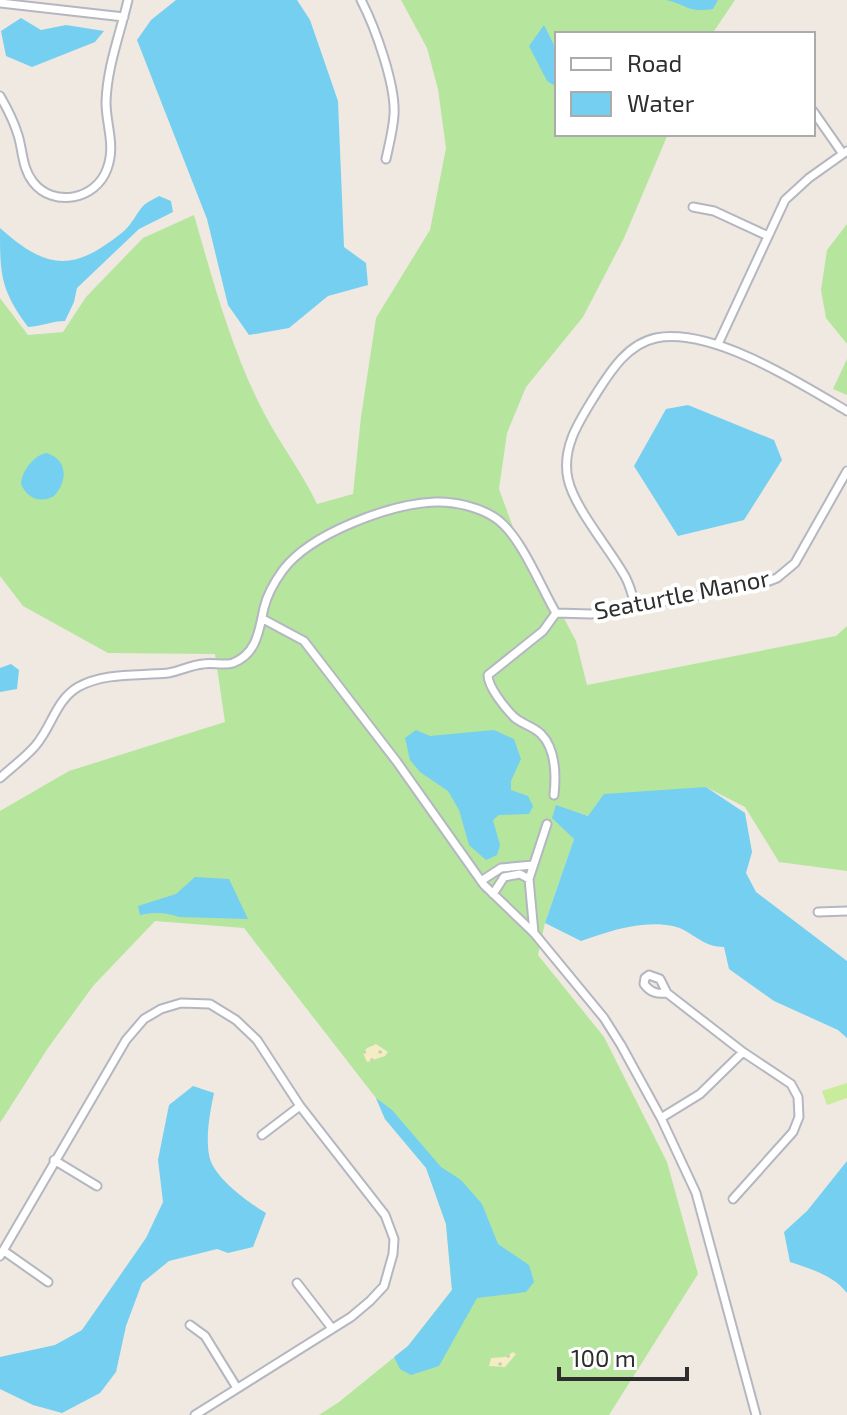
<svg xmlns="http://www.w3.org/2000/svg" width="847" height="1415" font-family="'Exo 2',sans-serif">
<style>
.grass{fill:#b6e59e}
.sand{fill:url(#sand-dots)}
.pitch{fill:#c9ec9a}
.water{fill:#75cff0}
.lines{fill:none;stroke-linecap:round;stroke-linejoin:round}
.minor-casing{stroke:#b4b7c1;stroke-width:11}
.minor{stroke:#fff;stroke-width:7}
.labels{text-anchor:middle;stroke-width:8;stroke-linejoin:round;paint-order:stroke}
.street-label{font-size:24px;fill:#2e2e2e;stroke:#fff}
</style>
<defs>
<pattern id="sand-dots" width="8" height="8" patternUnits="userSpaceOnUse" patternTransform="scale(2)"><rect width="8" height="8" fill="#f3ecc5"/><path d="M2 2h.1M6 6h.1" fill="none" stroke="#d1cbaa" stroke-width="1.8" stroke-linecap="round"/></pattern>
</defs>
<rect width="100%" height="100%" fill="#efe9e1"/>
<!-- grass -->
<path class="grass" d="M401 0H735L712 34H557V134H668L624 238 583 317 526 387 507 433 499 489 517 538 549 590 576 641 587 685 836 636 847 626V871L779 862 745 807 706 787 588 816 557 806 574 839 545 923 538 955 604 1037 667 1162 698 1274 609 1415H319L339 1402 408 1346 452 1290 446 1224 426 1167 385 1119 376 1098 244 928 155 921 93 986 48 1048 0 1123V811L69 771 225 722 215 654 108 653 23 606 0 576V298L28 335 63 332 86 297 143 238 194 215C213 281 232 352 264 413 280 444 302 472 317 504L353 494 361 417 376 318 430 230 446 148 438 89 427 48Z
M847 224V344L826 318 821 290 827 250Z
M847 359V395L833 389Z"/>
<!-- sand -->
<path class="sand" d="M376 1044 388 1052 385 1056 367 1062 363 1053 367 1048Z
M513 1352 516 1354 505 1367 489 1366 491 1358 505 1357Z"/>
<!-- pitch -->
<path class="pitch" d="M847 1083V1098L827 1105 822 1091Z"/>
<!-- water -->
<path class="water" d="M176 0H297L310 20 338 101 344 247 366 263 368 285 328 296 289 328 249 335 228 305 207 219 137 40 151 20Z
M666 0H718L713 9C686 13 689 5 666 0Z
M21 18 41 30 66 25 104 31 95 42 32 67 6 56 1 31Z
M544 25 557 51V87L547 81 529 46Z
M159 196 171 201 173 212 139 229 77 288 74 302 65 321C52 321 42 326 28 327 0 289 0 274 0 228 48 271 74 272 124 231 132 224 136 214 143 206 147 202 154 199 159 196Z
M688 405 774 440 782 460 744 520 678 536 634 466 666 409Z
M46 453C68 459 68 481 54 496 40 504 27 498 21 484 22 471 33 456 46 453Z
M11 664 19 670 17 689 0 692V668Z
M416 730 430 736 494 730 514 739 521 759 511 781V790L528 796 533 806 529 814 499 815 493 820 500 845 497 855 486 860 469 845 459 810 448 791 420 772 410 760 405 738Z
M706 787 745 813 752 852 746 873 756 892 847 961V1038L838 1030 774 1001 729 969 724 947C701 947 692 930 673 926 641 920 610 931 581 941L545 923 574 839 552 818 556 805 588 816 604 794Z
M195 877 229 879 248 919 179 917C166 912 153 912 140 915L138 906 176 894Z
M193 1086 214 1093C210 1112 204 1143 211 1162 220 1182 248 1202 266 1213L253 1247 228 1253 217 1249 169 1261 142 1283 126 1326 116 1372 100 1393 62 1413 33 1405 0 1389V1357L55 1345 82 1330 146 1238 163 1202 158 1160 169 1105Z
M376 1098 392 1110 441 1167 461 1180 482 1204 498 1244 529 1265 534 1282 526 1292 477 1298 439 1366 411 1375 400 1369 394 1357 408 1346 452 1290 446 1224 426 1168 385 1119Z
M847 1161V1293C833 1275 811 1269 790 1262L784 1232 807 1211Z"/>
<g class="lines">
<!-- minor casing -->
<g class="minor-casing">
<path id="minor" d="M361 0C375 27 396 85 394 115 393 130 389 145 386 159
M0 3 124 17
M0 96C7 108 14 122 18 135 23 151 22 168 33 182 53 208 96 200 107 169 116 145 106 126 106 102 107 67 120 34 128 0
M813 111 843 154
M693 207 714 211 768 236
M718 344 785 200 809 178 847 151
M636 607C632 596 630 583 623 573 608 547 574 507 568 479 561 447 580 420 596 394 610 372 627 344 656 338 712 327 800 383 847 411
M556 613 591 614 759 585 777 578 795 563 847 471
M263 619 304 641 397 762 484 885 534 933 604 1018 621 1045 661 1118 696 1193 756 1415
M0 778C12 767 26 757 36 745 52 726 56 700 78 687 105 672 139 676 168 673 180 671 191 665 203 664 212 662 224 666 233 663 258 653 259 629 264 608 267 595 275 581 283 570 311 533 390 504 435 502 454 501 478 507 494 517 520 533 540 586 556 613L543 631 488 675C488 687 505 708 514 717 522 724 534 727 541 734 556 749 556 776 554 795
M481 881 501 868 533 865
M493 894 504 877 520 874 529 879
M818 912 847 911
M534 933 529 879 547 824
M667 993C657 994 651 993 644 984L645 978 649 975 660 979 667 993 743 1052 791 1084 798 1097 799 1117 793 1132 733 1199
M661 1118 700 1094 743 1052
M262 1135 300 1106
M54 1160 97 1186
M4 1251 48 1282
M0 1256 126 1040 144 1019 161 1009 181 1003 210 1004 236 1020 257 1040 300 1106 385 1215 394 1239 393 1254 384 1286 370 1301 351 1317 195 1415
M297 1283 331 1327
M190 1325 205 1336 237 1388"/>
</g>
<!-- minor -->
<use href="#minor" class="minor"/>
</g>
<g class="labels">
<!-- street labels -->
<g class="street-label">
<text transform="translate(682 595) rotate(-11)" y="8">Seaturtle Manor</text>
</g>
</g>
<!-- legend -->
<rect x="555" y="32" width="260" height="104" fill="#ffffff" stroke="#ababab" stroke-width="2"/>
<rect x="571" y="58" width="40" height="12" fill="#ffffff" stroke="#ababab" stroke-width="2"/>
<text x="627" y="72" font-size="24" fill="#2e2e2e">Road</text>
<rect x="571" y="92" width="40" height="24" fill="#75cff0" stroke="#ababab" stroke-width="2"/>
<text x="627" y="112" font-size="24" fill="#2e2e2e">Water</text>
<!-- scale -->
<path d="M559 1367v12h128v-12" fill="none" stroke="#2e2e2e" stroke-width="4"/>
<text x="571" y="1367" font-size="24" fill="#2e2e2e" stroke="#ffffff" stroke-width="6" paint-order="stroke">100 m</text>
</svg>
